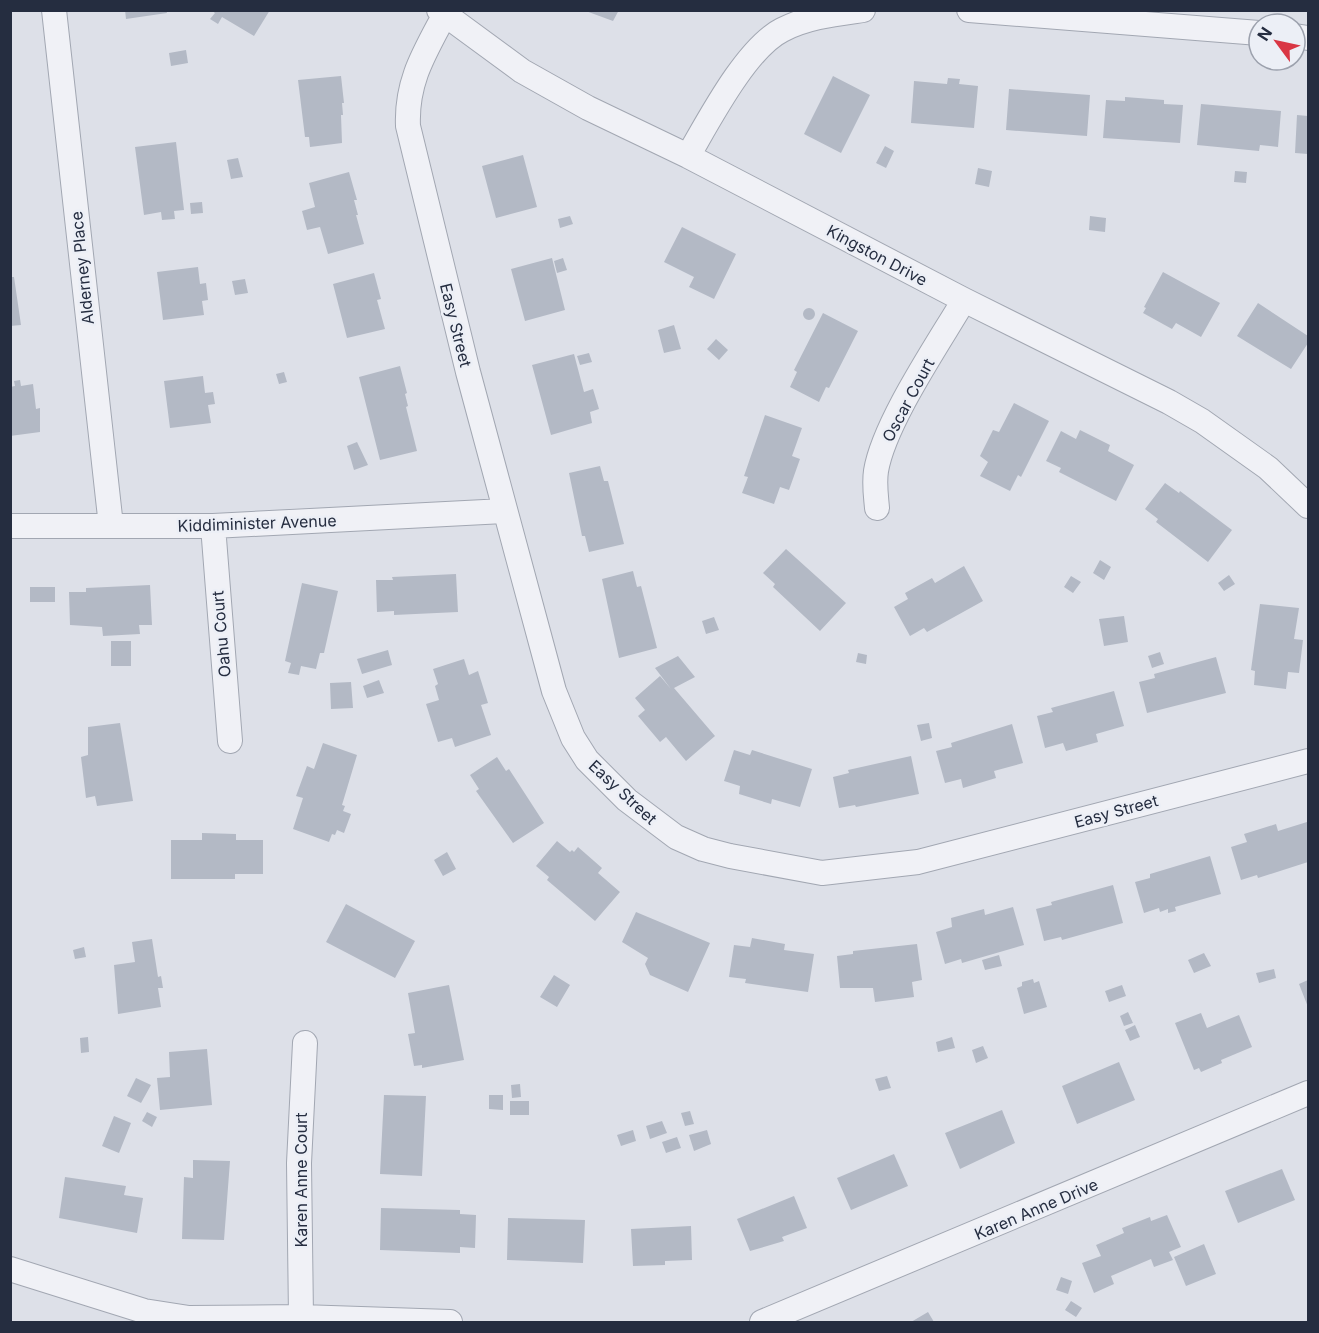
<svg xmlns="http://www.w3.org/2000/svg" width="1319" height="1333" font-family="Inter,sans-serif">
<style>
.building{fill:#b3b9c5}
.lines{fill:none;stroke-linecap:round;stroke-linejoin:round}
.street-casing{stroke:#a2a7b2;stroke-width:26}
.street{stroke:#f0f1f6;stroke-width:24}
.labels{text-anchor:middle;stroke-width:5;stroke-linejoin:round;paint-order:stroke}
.street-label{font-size:16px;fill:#252d40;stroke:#eceff6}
</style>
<rect width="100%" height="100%" fill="#dde0e8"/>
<!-- building -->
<path class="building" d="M125 10H166L167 13 126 19Z
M211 10H270L254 36 222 17 218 24 210 19 215 13Z
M583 10H619L613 21Z
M186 50 188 63 171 66 169 53Z
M341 76 344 103H342L343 115H341L342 143 310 147 309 137H305L298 80Z
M833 76 870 95 841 153 804 134Z
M948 78 960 79 959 84 978 86 974 128 911 123 914 81 947 84Z
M1009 89 1090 95 1087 136 1006 130Z
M1125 97 1164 100V104L1183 105 1180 143 1103 138 1106 100 1125 101Z
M1201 104 1281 111 1278 147 1260 145 1259 151 1197 145Z
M1297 115 1308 116V154L1295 153Z
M176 142 184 210 174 211 175 219 162 220 161 212 144 215 135 147Z
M885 146 894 151 886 168 876 163Z
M523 155 537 207 496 218 482 166Z
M238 158 243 177 231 179 227 160Z
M978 168 992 171 989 187 975 184Z
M1235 171 1247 172 1246 183 1234 182Z
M349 172 357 200H354L358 215H356L364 244 328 254 320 227 307 230 302 211 315 207 309 183Z
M202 202 203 213 191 214 190 203Z
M570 216 573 224 560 228 558 219Z
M1090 216 1106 218 1105 232 1089 230Z
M682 227 736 254 714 299 689 287 694 277 664 262Z
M552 258 565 310 525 321 511 269Z
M563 258 567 270 557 273 554 261Z
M198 267 200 284 206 283 208 300 202 301 204 315 163 320 157 272Z
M1163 272 1220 303 1201 337 1176 323 1172 329 1143 313 1146 308 1144 307Z
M374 273 381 299 377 300 385 329 347 338 333 284Z
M10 277H14L21 325 10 326Z
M245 279 248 293 235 295 232 281Z
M1258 303 1308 336V343L1291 369 1237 336Z
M803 314a6 6 0 1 1 12 0a6 6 0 1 1-12 0Z
M823 313 858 331 829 388 826 387 819 402 790 387 797 372 794 370Z
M674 325 681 349 664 353 658 330Z
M716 339 728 350 719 360 707 349Z
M589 353 592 362 580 365 577 356Z
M574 354 584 392 593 389 599 409 590 412 592 423 551 435 532 365Z
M400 366 407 393 405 394 408 406 406 407 417 451 380 460 359 377Z
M284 372 287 382 279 384 276 374Z
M203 376 205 393 213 392 215 404 208 405 211 423 170 428 164 381Z
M20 380 21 386 33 384 36 409 40 408V432L10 436V387L15 386 14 381Z
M1014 403 1049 421 1021 477 1018 475 1010 491 980 476 988 462 980 456 993 430 999 432Z
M765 415 802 428 792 456 800 459 789 490 780 487 774 504 742 493 748 477 744 476Z
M1080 430 1110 445 1108 451 1134 465 1116 501 1059 472 1061 468 1046 461 1061 431 1076 439Z
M357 442 368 465 354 470 347 446Z
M600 466 604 481H608L624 544 589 552 585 536H582L569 473Z
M1165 483 1179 493 1180 491 1232 530 1208 562 1156 522 1158 519 1145 509Z
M786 549 846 603 820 631 773 587 775 584 763 573Z
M1100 560 1111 567 1104 580 1093 573Z
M964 566 983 601 927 632 924 628 910 636 894 607 908 599 905 593 932 578 935 583Z
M633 571 637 587 641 586 657 648 619 658 602 579Z
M456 574 458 612 394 615V611L377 612 376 580H393L392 577Z
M1229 575 1235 584 1224 591 1218 583Z
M1071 576 1081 582 1073 593 1064 587Z
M302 583 338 591 324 653H320L316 669 301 666 299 675 288 673 291 663 285 661Z
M150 585 152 625H139L140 634 103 636 102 627 70 625 69 592H86V588Z
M30 587H55V602H30Z
M1260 604 1299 608 1294 639 1303 640 1299 673 1288 672 1286 689 1254 685 1255 671 1251 670Z
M1124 616 1128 642 1104 646 1099 619Z
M714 617 719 630 706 634 702 621Z
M111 641H131V666H111Z
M388 650 392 665 362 674 357 659Z
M1160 652 1164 664 1152 668 1148 656Z
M858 653 867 655 866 664 856 662Z
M678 656 695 677 674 688 715 736 686 761 666 737 660 742 638 716 645 710 635 698 660 676 671 689 655 668Z
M1216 657 1226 693 1147 713 1139 682 1155 678 1154 674Z
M464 659 469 675 478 671 488 703 481 705 491 735 455 747 452 738 438 742 426 704 439 700 435 686 438 684 433 669Z
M379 680 384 693 367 698 363 686Z
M351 682 353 708 331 709 330 683Z
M1114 691 1124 726 1096 734 1098 742 1066 751 1063 743 1045 748 1037 716 1053 712 1051 708Z
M120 723 133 801 97 806 95 796 86 798 81 757 88 755V727Z
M929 723 932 738 921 741 917 725Z
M1012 724 1023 763 994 771 996 778 963 788 961 779 945 783 936 751 952 747 951 743Z
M323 743 357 755 342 805 345 806 343 811 351 814 344 833 337 830 335 835 332 834 329 842 293 829 303 798 296 796 307 766 314 769Z
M734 750 750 755 752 750 812 769 800 807 772 799 771 804 739 794 740 786 724 781Z
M911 756 919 794 856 807 855 805 839 808 833 777 849 773 848 770Z
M497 757 506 771 509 769 544 823 513 843 476 791 479 789 470 775Z
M1307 822 1308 862 1258 878 1257 875 1241 880 1231 847 1247 842 1244 834 1276 824 1278 831Z
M202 833 236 834V840H263V874H235V879H171V840H202Z
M557 841 570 852 572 850 574 852 578 847 602 868 598 873 620 892 595 921 547 880 549 877 536 866Z
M447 852 456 869 443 876 434 860Z
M1210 856 1221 894 1175 907 1176 911 1168 913V909L1160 912 1159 908 1144 913 1135 882 1150 878V874Z
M1113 885 1123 923 1062 940 1061 937 1044 941 1036 909 1052 905 1051 902Z
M346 904 415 941 395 978 326 942Z
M1013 907 1024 945 962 963 961 959 945 964 936 932 952 927 951 918 984 909 985 915Z
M636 912 710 943 688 992 650 975 645 964 648 958 622 942Z
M752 938 785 944 784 950 814 954 808 992 745 983 746 979 729 977 734 945 750 947Z
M152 939 158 977 161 976 163 988H158L161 1007 118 1014 114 965 135 962 132 942Z
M917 944 922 980 912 982 914 997 875 1002 873 988H840L837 956 853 954V951Z
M84 947 86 957 75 959 73 950Z
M1204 953 1211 966 1194 973 1188 960Z
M999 955 1002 966 985 970 982 960Z
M1274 969 1276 978 1259 983 1256 973Z
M554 975 570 985 557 1007 540 997Z
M1033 979 1034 983 1039 981 1047 1007 1024 1014 1017 988 1022 986V982Z
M1308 980V1007L1299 984Z
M449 985 464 1060 422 1068V1065L414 1066 408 1034 415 1033 408 993Z
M1122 985 1126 996 1109 1002 1105 991Z
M1128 1012 1133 1023 1124 1026 1120 1016Z
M1201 1013 1207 1028 1239 1015 1252 1047 1221 1060 1222 1063 1201 1072 1199 1068 1194 1070 1175 1023Z
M1135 1025 1140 1037 1130 1041 1125 1030Z
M88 1037 89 1052 81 1053 80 1038Z
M952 1037 955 1048 938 1052 936 1042Z
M983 1046 988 1058 976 1063 972 1050Z
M207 1049 212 1105 160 1110 157 1078 170 1077 169 1052Z
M1119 1062 1135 1100 1077 1124 1062 1086Z
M887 1076 891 1088 879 1091 875 1079Z
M136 1078 151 1085 141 1103 127 1096Z
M520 1084 521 1097 512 1098 511 1085Z
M384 1095 426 1096 422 1176 380 1174Z
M489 1095H503V1110L489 1109Z
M510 1101H529V1115H510Z
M1002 1110 1015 1143 960 1169 945 1133Z
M690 1111 694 1124 685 1126 681 1113Z
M147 1112 157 1117 152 1127 142 1121Z
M114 1116 131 1123 119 1153 102 1146Z
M662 1121 667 1133 650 1139 646 1126Z
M633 1130 636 1141 621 1146 617 1135Z
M707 1130 711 1144 694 1151 689 1135Z
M677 1137 681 1148 666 1153 662 1142Z
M894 1154 908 1186 851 1210 837 1178Z
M193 1160 230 1161 224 1240 182 1239 184 1177 193 1178Z
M1282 1169 1295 1200 1238 1223 1225 1191Z
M65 1177 126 1186 124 1195 143 1198 137 1233 59 1218Z
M794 1196 807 1228 782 1237 784 1241 750 1251 737 1219Z
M381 1208 460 1210V1214L476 1215 475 1248 460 1247V1253L380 1250Z
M1167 1215 1181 1247 1169 1252 1173 1260 1154 1267 1151 1259 1111 1276 1114 1284 1094 1293 1082 1263 1101 1256 1096 1245 1124 1233 1122 1228 1150 1217 1151 1221Z
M508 1218 585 1220 583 1263 507 1260Z
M691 1226 692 1260 665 1261V1265L633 1266 631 1229Z
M1204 1244 1216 1274 1186 1286 1174 1257Z
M1061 1277 1072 1281 1068 1294 1056 1290Z
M1071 1301 1082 1308 1076 1317 1065 1310Z
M928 1312 934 1322H911Z"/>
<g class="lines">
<!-- street casing -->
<g class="street-casing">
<path id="street" d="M54 10 111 526
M439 10 522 71 588 108 688 156 964 300 1169 402 1202 421 1268 468 1308 506
M969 10 1259 33
M445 14C425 52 406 81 408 126L468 372 554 691 573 738 587 760 627 800 676 837 703 849 730 856 822 873 918 862 1308 761
M1295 36 1308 38
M688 156C708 122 746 48 782 30 807 17 835 14 863 10
M877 508C876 496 874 484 876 471 884 423 938 344 964 300
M10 526H213L504 511
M213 526 230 741
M10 1269 144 1311 189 1318 301 1317 450 1322
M301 1317 299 1163 305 1043
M762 1322 1308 1093"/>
</g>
<!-- street -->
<use href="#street" class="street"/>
</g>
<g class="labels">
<!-- street labels -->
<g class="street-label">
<text transform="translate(877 255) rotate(28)" y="6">Kingston Drive</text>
<text transform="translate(82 268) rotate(-96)" y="6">Alderney Place</text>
<text transform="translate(456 325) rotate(76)" y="6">Easy Street</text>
<text transform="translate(908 400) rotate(-62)" y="6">Oscar Court</text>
<text transform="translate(257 523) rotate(-2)" y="6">Kiddiminister Avenue</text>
<text transform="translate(221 634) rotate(-95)" y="6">Oahu Court</text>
<text transform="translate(623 792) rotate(43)" y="6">Easy Street</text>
<text transform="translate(1116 811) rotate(-15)" y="6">Easy Street</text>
<text transform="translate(301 1180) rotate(-90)" y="6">Karen Anne Court</text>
<text transform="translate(1036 1209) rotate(-23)" y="6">Karen Anne Drive</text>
</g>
</g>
<!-- border -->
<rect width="1319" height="1333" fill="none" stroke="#252d40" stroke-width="24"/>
<!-- north arrow -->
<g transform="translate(1277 42) rotate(303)"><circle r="28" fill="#eceff6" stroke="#9ca1ad" stroke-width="1.5"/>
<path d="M0-4.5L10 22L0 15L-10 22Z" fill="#d93644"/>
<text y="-9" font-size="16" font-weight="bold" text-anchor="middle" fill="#252d40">N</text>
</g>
</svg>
